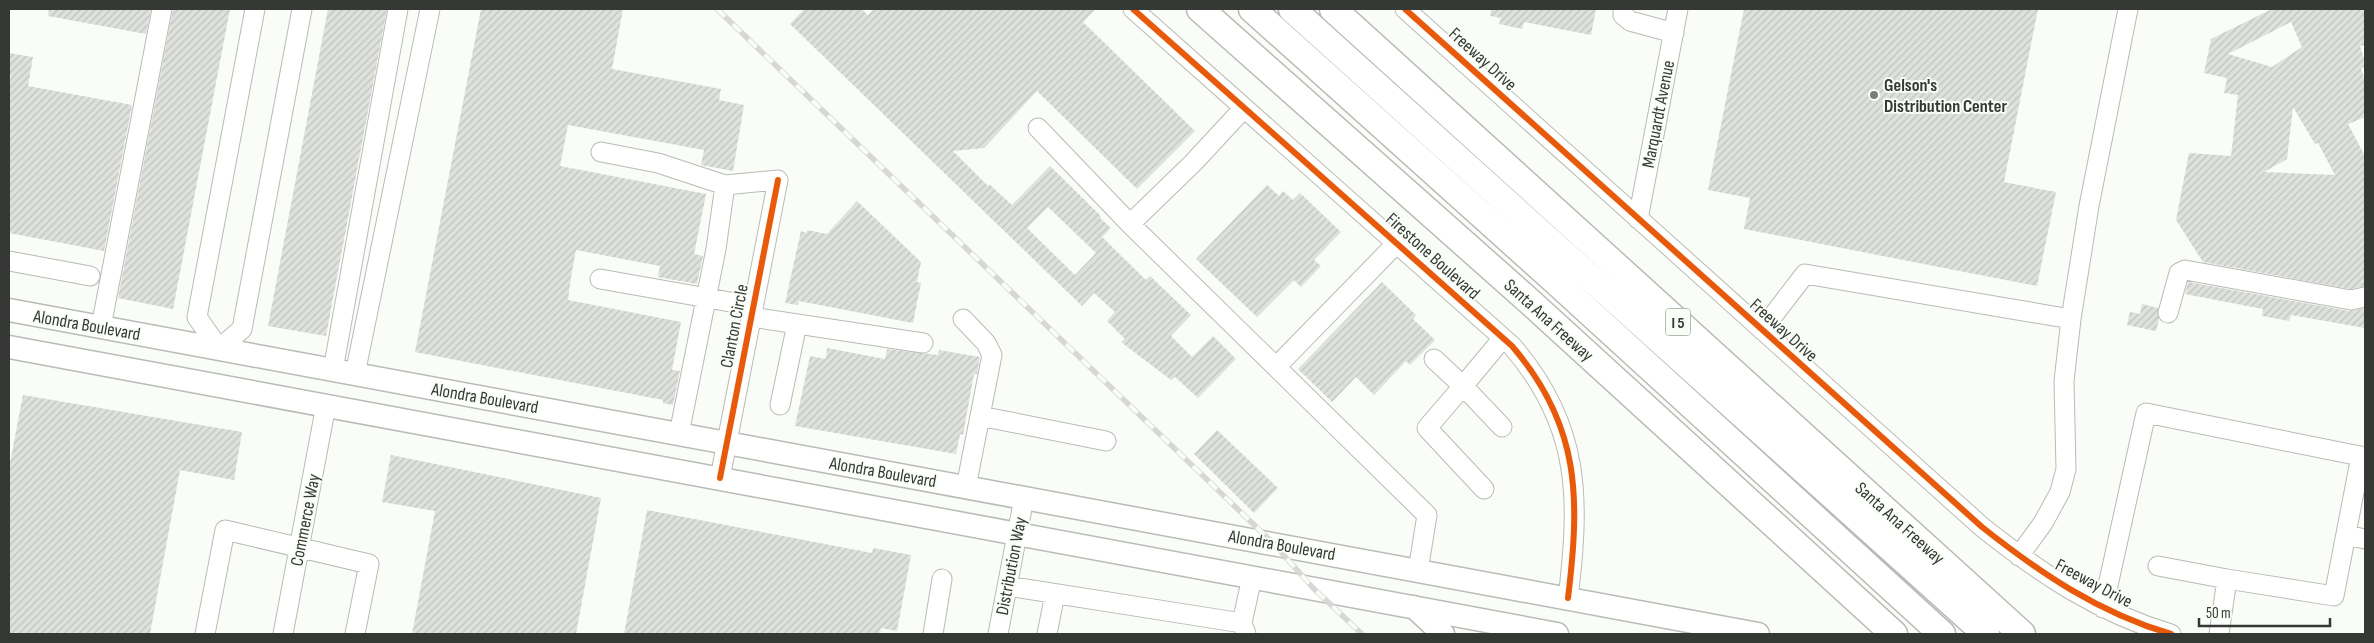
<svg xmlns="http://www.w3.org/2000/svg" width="2374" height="643" font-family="'Sofia Sans Condensed',sans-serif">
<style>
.building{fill:url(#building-hatch);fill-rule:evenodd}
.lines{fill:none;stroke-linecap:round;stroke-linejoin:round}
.minor-casing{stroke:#b9bbb7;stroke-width:21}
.major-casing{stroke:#b9bbb7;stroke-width:25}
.highway-casing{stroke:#b9bbb7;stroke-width:29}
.minor{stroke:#fefffe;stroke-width:19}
.major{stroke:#fefffe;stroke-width:22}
.highway{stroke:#fefffe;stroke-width:26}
.rail-casing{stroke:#d6d7d6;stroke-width:5.5}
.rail{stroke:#f8fdf6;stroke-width:4;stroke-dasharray:11;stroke-linecap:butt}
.cycleway-casing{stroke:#f8fdf6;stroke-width:9}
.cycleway{stroke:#e8590c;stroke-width:6}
.poi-dot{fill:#7a7d79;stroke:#f8fdf6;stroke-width:2}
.labels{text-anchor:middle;stroke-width:4;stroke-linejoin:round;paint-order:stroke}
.shield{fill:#f8fdf6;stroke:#70736f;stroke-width:1}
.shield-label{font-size:16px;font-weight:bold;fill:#363835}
.street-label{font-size:18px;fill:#363835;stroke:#f8fdf6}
.poi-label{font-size:18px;font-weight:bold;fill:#363835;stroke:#f8fdf6;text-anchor:start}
</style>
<defs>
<pattern id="building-hatch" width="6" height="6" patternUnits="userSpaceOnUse" patternTransform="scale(1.25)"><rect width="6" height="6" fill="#dfe1dd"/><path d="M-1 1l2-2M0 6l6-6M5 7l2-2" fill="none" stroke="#c0c2be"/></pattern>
</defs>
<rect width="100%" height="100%" fill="#f9fcf7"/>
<!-- building -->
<path class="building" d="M49 9H151L146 34 48 16Z
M173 9H230L173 309 118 298Z
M328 9H387L326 336 268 326Z
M481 9H623L612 69 721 89 719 100 744 105 733 171 701 165 704 150 568 125 560 166 706 194 694 254 703 256 697 284 658 277 660 266 576 250 571 277 568 300 681 322 672 370 680 371 673 405 663 403V400L415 352Z
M804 9H861L868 15 874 9H1096L1083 22 1195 131 1137 189 1037 91 984 148 953 151 988 186 989 184 1012 205 1050 166 1101 216 1100 218 1111 228 1102 237 1146 280 1150 276 1191 315 1171 336 1192 357 1213 336 1236 359 1198 398 1175 377 1171 380 1121 342 1125 339 1107 321 1115 312 1094 293 1082 306 790 24ZM1048 207 1096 253 1075 275 1027 228Z
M1491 9H1596L1591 35 1524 22 1522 29 1499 24 1501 18 1490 16Z
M1744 9H2038L2004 182 2056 192 2037 286 1744 229 1750 198 1708 190Z
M2272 9H2365V45L2360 46 2365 62V67L2361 68 2365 82V117L2348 124 2365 156V286L2351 289 2203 262 2176 220 2189 153 2231 156 2238 95 2224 93 2227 78 2204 73 2211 39ZM2291 22 2302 47 2272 67 2228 54ZM2293 107 2315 144 2318 143 2335 175 2264 172 2287 159Z
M9 53 33 57 28 86 132 105 104 251 9 233V89L11 75H9Z
M1267 185 1279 196 1283 191 1293 200 1300 193 1341 232 1314 260 1321 266 1301 287 1294 280 1257 317 1196 259Z
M857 201 921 262 917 282 921 283 913 323 799 301 798 305 785 303 801 231 807 233V230L827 234Z
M1382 282 1416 315 1413 319 1435 340 1410 365 1406 361 1374 395 1356 377 1332 402 1298 369Z
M2188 282 2349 311 2365 308V328L2291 315 2289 321 2262 316 2263 309 2185 294Z
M2142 304 2158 308 2159 319 2156 331 2127 325 2130 312 2140 314Z
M827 348 885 359 887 349 938 355 939 350 980 357 977 374H974L963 435 960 434 956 454 795 426 810 356 826 359Z
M23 395 242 432 234 480 180 470 150 634H9V468Z
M1217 430 1278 488 1254 513 1194 454Z
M391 455 601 498 576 634H412L435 511 382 502Z
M647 510 872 553 873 548 911 555 897 631 881 628 880 634H624Z"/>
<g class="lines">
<!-- minor casing -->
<g class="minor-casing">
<path id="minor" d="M255 9 197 317 219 349 242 329 302 9
M1133 9 1512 346C1581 426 1580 499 1568 598
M1405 9 1982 527C2040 573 2099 613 2171 634
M1623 9V15L1630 21 1674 33
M1038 128 1130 224 1276 367 1396 244
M601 152 658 163 725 185 778 180 720 478
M1638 219 1678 9
M1130 224 1193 163 1244 108
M9 261 90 276
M600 279 753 306
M2168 313 2179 273 2185 270 2351 300 2365 297
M751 317 923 343
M963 319 986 343 992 355 966 487
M101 327 162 9
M1762 330 1805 274 2071 319
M1434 359 1463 386 1427 428 1484 489
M1276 367 1427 515 1418 571
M333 370 398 9
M355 374 430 9
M780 405 797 324
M980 416 1106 441
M1502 427 1463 386 1503 338
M679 434 716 249 725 185
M2346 535 2365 539
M2019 556 2043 523 2060 492 2066 469 2064 381 2071 319 2089 206 2128 9
M2158 566 2227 579 2219 634
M2227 579 2334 596 2361 456
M1007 586 1242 623
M2103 608 2146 413 2365 457
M205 634 225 530 369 564 355 634
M283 634 326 405
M933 634 942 579
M998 634 1024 498
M1047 634 1055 594
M1246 634 1242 623 1252 577"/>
</g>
<!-- major casing -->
<g class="major-casing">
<path id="major" d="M9 310 1758 634
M9 347 1557 634
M1414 607 1443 634"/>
</g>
<!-- highway casing -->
<g class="highway-casing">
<path id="highway" d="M1200 9 1529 301 1894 634
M1252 9 1553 279 1942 634
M1292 9 1986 634
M1333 9 2022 634"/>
</g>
<!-- minor -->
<use href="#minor" class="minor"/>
<!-- major -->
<use href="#major" class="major"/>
<!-- highway -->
<use href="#highway" class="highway"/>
<!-- rail casing -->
<g class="rail-casing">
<path id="rail" d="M717 9 1274 544 1313 588 1362 634"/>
</g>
<!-- rail -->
<use href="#rail" class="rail"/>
<!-- cycleway casing -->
<g class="cycleway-casing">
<path id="cycleway" d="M1133 9 1512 346C1581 426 1580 499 1568 598
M1405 9 1982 527C2040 573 2099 613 2171 634
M720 478 778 180"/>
</g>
<!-- cycleway -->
<use href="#cycleway" class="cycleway"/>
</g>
<!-- markers -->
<circle class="poi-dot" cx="1874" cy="95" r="5"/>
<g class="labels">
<!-- shield labels -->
<rect class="shield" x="1665.5" y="308.5" width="25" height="27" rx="4"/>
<g class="shield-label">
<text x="1678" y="328">I 5</text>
</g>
<!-- street labels -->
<g class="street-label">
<text transform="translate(1483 59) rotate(42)" y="6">Freeway Drive</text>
<text transform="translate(1658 114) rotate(-79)" y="6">Marquardt Avenue</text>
<text transform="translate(1433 256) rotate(42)" y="6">Firestone Boulevard</text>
<text transform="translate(1549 320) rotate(42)" y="6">Santa Ana Freeway</text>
<text transform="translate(87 325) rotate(10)" y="6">Alondra Boulevard</text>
<text transform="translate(734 326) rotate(-79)" y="6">Clanton Circle</text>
<text transform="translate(1784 330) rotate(42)" y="6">Freeway Drive</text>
<text transform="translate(485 398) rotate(10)" y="6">Alondra Boulevard</text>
<text transform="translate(883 472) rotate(10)" y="6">Alondra Boulevard</text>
<text transform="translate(305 520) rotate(-79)" y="6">Commerce Way</text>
<text transform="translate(1900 523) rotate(42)" y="6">Santa Ana Freeway</text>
<text transform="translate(1282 545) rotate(10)" y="6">Alondra Boulevard</text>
<text transform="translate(1011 566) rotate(-79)" y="6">Distribution Way</text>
<text transform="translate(2094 583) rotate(28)" y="6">Freeway Drive</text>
</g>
<!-- poi labels -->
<g class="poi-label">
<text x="1884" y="91">Gelson's<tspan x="1884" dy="21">Distribution Center</tspan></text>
</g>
</g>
<!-- border -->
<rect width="2374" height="643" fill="none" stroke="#363835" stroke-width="20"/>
<!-- scale -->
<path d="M2199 618v8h131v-8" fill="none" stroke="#363835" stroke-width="2.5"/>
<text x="2206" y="618" font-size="15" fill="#363835" stroke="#f8fdf6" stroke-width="4" paint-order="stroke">50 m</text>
</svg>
